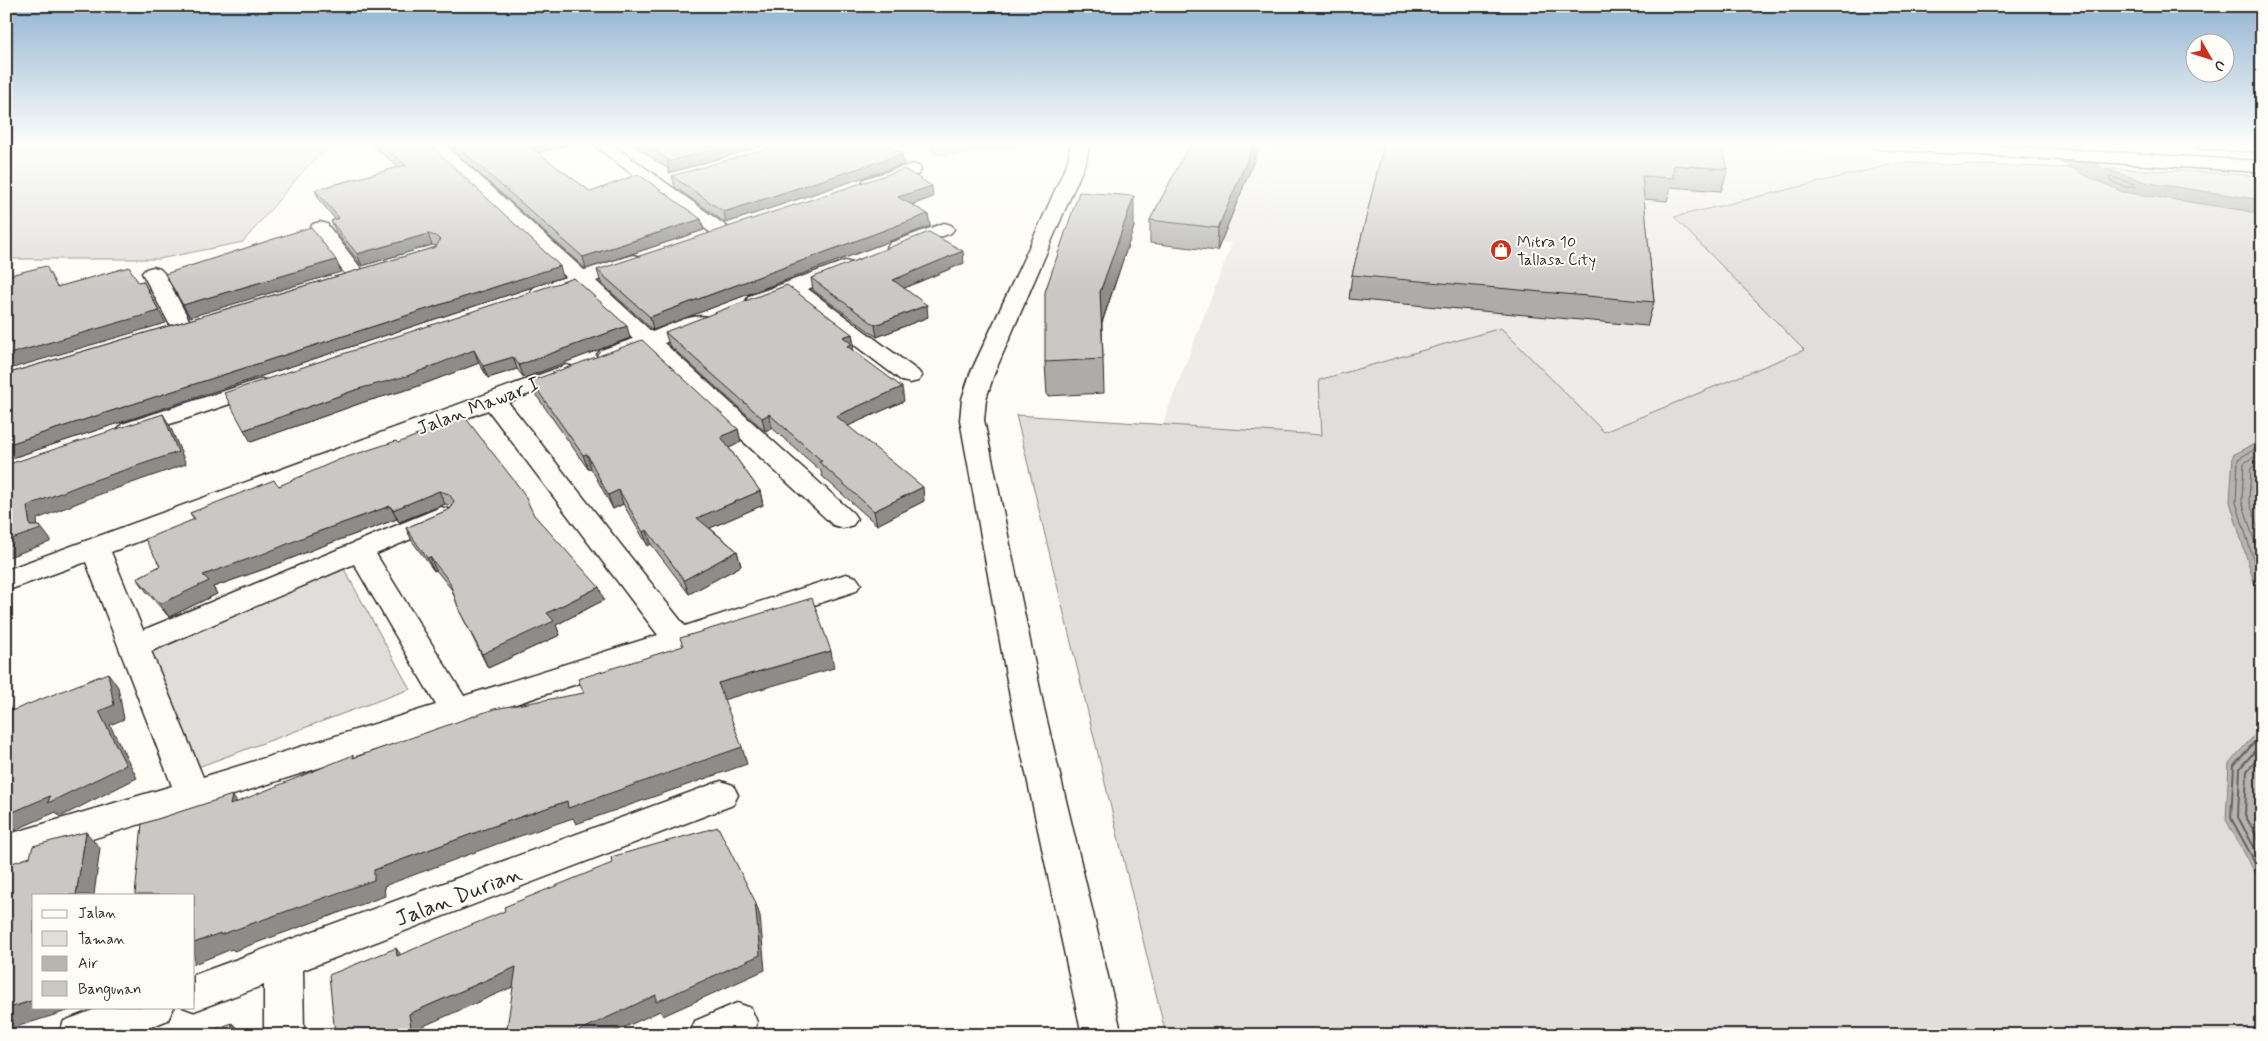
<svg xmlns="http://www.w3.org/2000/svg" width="2268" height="1041" font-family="Mynerve,sans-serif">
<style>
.built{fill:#edece8}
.green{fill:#dfdeda;stroke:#858482}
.water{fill:#b5b4b1;stroke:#7e7d7b}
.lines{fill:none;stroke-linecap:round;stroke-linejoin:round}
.shore-far1{stroke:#626261;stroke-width:1}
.shore{stroke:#626261;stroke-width:2}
.street-casing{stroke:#2b2b2b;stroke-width:3}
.primary-casing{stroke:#2b2b2b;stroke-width:3}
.street{fill:#fdfcf7;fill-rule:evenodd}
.primary{fill:#fdfcf7;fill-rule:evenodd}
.wall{fill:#adaca9;stroke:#2b2b2b}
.shaded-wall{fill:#8d8c89;stroke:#2b2b2b}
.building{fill:#c9c8c4;stroke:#2b2b2b}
.labels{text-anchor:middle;stroke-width:4;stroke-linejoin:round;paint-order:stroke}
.far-poi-label{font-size:16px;fill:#2b2b2b;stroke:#fdfcf7;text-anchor:start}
.street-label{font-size:19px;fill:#2b2b2b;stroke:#fdfcf7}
.near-street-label{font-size:22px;fill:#2b2b2b;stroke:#fdfcf7}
</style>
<rect width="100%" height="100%" fill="#fdfcf7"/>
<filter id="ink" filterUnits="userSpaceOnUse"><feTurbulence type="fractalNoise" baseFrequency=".02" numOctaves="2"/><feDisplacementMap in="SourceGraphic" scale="10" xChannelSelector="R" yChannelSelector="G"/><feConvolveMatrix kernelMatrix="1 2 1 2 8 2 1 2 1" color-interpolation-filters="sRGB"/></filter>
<g filter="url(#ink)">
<!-- built -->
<path class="built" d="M1196 144H1778L1898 163 1674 217 1804 350 1604 432 1501 328 1322 435 1162 425 1232 243 1154 239Z"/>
<!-- green -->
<path class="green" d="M6 144H332L305 169 243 242 159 259H6Z
M930 144H1028L1027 146 937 155Z
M1898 163 2188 171 2262 176V1035H1166L1016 415 1322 435 1319 380 1501 328 1604 432 1804 350 1674 217Z
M343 567 410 689 198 767 151 653Z"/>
<!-- water -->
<path class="water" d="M2043 144H2079L2102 168 2149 183 2262 200V215L2242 210 2123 192 2082 174 2058 160Z
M2262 440V609L2230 502 2233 455Z
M2262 727V885L2226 820 2229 763Z"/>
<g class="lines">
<!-- shore-far1 -->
<path class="shore-far1" d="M2112 177 2135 184 2136 187H2125L2110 181 2109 178Z
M2262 445 2238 459 2236 502 2262 588
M2262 453 2244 463 2242 501 2262 566
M2262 461 2251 468 2249 500 2262 541"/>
<!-- shore -->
<path class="shore" d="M2262 734 2234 765 2231 818 2262 875
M2262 743 2240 768 2238 817 2262 862
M2262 754 2247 771 2245 815 2262 846"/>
<!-- street casing -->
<g class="street-casing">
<path id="street" d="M425 144H444L584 270 633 255 640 257 643 261 640 265 596 281 652 332C669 326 690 313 708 317L711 322 708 327 664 343 853 513 857 519 853 525 843 528 833 525 645 350 609 362 601 360 597 355 601 350 633 339 577 287 541 298 533 297 530 292 533 287 566 277Z
M592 144H612L729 228 732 232 729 236 722 238 715 236Z
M1071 144H1089L1086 161 994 374 986 399 984 420 1044 708 1122 1035H1082L1012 708 960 420 962 399 970 374 1045 213 1068 161Z
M912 164 919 166 921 170 919 174 871 189 864 187 862 183 864 179Z
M320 222 327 224 363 271 367 275 363 279 356 281 349 279 310 228 313 224Z
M944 223 951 225 954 229 951 233 897 253 890 251 887 247 890 243Z
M845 261 852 263 855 267 852 271 808 289 918 371 922 376 918 381 910 383 902 381 790 296 757 308 749 306 746 301 749 296Z
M153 267 160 269 164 273 193 327 190 332 182 334 174 332 171 327 142 273 146 269Z
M566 365 574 367 578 372 574 377 508 402 685 626 846 574 856 577 861 584 856 591C573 686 292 779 6 865V835L172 786 86 562 6 591V570ZM488 410 658 635 464 696 376 554 451 522 455 516 451 510 441 507 143 630 111 552ZM354 564 436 705 203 777 151 651Z
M261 379 269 381 273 386 269 391 131 437 122 434 118 429 122 424Z
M721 781 733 785 738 795 733 805 303 970 304 1035H264V985L194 1011 183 1007H194V975Z
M737 1003 751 1008 757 1022 752 1035H689L695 1021Z
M101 1007H174L168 1020 130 1035H58L64 1021Z"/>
</g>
<!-- primary casing -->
<g class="primary-casing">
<path id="primary" d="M1871 144H1963L2262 161V172L1880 149 1874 148Z
M2194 144H2262V152L2203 149 2197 148Z"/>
</g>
<!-- street -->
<use href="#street" class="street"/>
<!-- primary -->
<use href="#primary" class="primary"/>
</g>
<!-- wall -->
<path class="wall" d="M370 144H429L563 277 6 460V374L436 247 437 246 432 245 362 266 336 232 331 221 335 219 320 201 315 190 399 167Z
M446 144H571L538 153 591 192 701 219 704 230 586 269Z
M632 144H770L669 173 668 169Z
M1190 144H1261L1217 251 1150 243V220Z
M1384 144 1728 169 1721 191 1671 187 1667 201 1644 199 1654 302 1647 326 1349 299 1352 275Z
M904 164 726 223 675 187 672 176Z
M933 197 912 205 928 214 930 226 653 330 601 283 597 270Z
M1134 227 1102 323 1104 393 1047 396 1045 362Z
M964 263 904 288 928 317 877 337 813 290 811 278Z
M574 278 630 338 524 378 517 369 488 378 479 363 413 388 364 402 251 442Z
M665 332 852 334 854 347H853V350L904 401 848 426 924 501 877 525 822 476 821 471 772 428 765 431 669 345Z
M531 381 738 429 741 442 729 448 760 491 763 505 710 528 737 551 741 566 689 594 651 544 648 546 623 504 613 509 591 468 588 469 536 395Z
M398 443 534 515 604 600 556 625 560 635 488 668 460 612 452 590 436 570 434 571 412 541 406 528 450 509 451 506 445 504 399 522 397 519 317 548 270 567 213 587 217 594 169 617 146 591 137 578 160 566 194 519 190 513 279 486Z"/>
<!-- shaded-wall -->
<path class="shaded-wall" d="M526 144H571L530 155Z
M731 144H770L669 173 667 162Z
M1254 144H1261L1217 251 1218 228Z
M902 154 904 164 726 223 724 212Z
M932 186 933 197 900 209 898 197Z
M1134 196V227L1101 325 1100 292Z
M928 214 930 226 653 330 650 317Z
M701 219 704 230 586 269 583 257Z
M428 234 432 245 362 266 357 254Z
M963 251 964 263 895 292 893 280Z
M336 260 341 272 190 317 183 305Z
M560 266 563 277 6 460V445Z
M143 281 166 323 6 370V355Z
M927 305 928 317 877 337 875 325Z
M627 326 630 338 524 378 519 365Z
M852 334 854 347H853L854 357 843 337Z
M474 350 479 363 413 388 364 402 251 442 244 430 358 389Z
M513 357 517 369 488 378 483 366Z
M902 387 904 401 839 430 836 416Z
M163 414 170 426 186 464 95 496 37 519 38 530 40 526 50 539V542L6 558V541L30 526 27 506Z
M769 414 772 428 765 431 762 418Z
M738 429 741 442 725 450 721 437Z
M587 454 591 468 588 469 583 455Z
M923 487 924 501 877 525 874 511Z
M619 490 623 504 613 509 608 495Z
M439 491 445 504 399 522 393 510Z
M760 491 763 505 701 532 697 518Z
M390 506 397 519 317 548 270 567 213 587 217 594 169 617 160 604 203 575 309 535Z
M647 530 651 544 648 546 643 532Z
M737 551 741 566 689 594 684 580Z
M430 557 436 570 434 571 427 558Z
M599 587 604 600 556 625 560 635 488 668 482 654 547 613Z
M831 651 834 668 723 700 718 683Z
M108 673 118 687 124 719 110 725 137 778 60 817 56 812 6 834V815L99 711Z
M6 700 17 718 6 713Z
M742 747 747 764 576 824 573 818 497 844 384 886 385 896 234 951 232 949 194 964V943L374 870 488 828 567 801Z
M232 795 244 812 230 805Z
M86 832 100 848 94 895H76Z
M755 901 760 916 765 970 663 1016 660 1011 608 1035H570Z
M396 948 406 962 397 956Z
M516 967 524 982 419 1028 420 1035H412L409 1014Z
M34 1000V1007H80L6 1030V1009Z
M232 1023 243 1035H231Z"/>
<!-- building -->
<path class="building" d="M379 144H429L560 266 6 445V374L436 247 440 240 436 236 428 234 357 254 331 221 339 218 315 190 406 165Z
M454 144H529H526L591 192 638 174 701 219 583 257Z
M645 144H731L667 162 670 161Z
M782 144H884L902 154 724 212 672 176Z
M1190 144H1254L1218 228 1150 220Z
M1384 144H1721L1728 169 1674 165 1673 178 1642 176 1654 302 1352 275Z
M904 169 932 186 898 197 928 214 650 317 597 270Z
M1079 192 1134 196 1100 292 1103 359 1045 362V292Z
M311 227 336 260 183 305 165 274Z
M929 232 963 251 893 280 927 305 875 325 811 278Z
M46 266 57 287 129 267 138 282 143 281 159 311 6 355V345L13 343 6 328V276Z
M574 278 627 326 519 365 513 357 483 366 474 350 407 376 358 389 244 430 224 393Z
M787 285 852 334 843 337 852 344 847 346 902 387 836 416 923 487 874 511 819 462 822 461 769 414 762 418 665 332Z
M642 340 738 429 721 437 760 491 697 518 737 551 684 580 647 530 643 532 619 490 608 495 587 454 583 455 531 381Z
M163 414 178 452 86 483 27 506 30 526H40L41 529 6 541V465Z
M464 416 523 492 534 515 599 587 547 613 554 621 482 654 460 612 449 581 430 557 427 558 406 528 450 509 454 501 449 494 439 491 393 510 390 506 309 535 263 554 203 575 209 581 160 604 137 578 160 566 145 539 195 519 190 513 274 480 279 486 338 460 396 441 398 443Z
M812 598 831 651 718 683 742 747 568 808 567 801 488 828 374 870V880L220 935V933L194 943V895H135L142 824 232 795 230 805 353 755V758L494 709 584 693 578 679 683 646 680 638Z
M108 673 114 705 99 711 126 765 48 803 50 796 6 815V713Z
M718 827 755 901 760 955 656 1002V995L570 1035H506L516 967 409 1014 412 1035H335L329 975 396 948 397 956 505 911 504 907 612 863 611 857Z
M86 832 76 895H34V1000L6 1009V865L30 857 33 846Z
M232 1023 231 1035H199Z"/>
</g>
<!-- sky -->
<linearGradient id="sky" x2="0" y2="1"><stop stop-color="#93b4d2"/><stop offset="0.5" stop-color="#fefefb"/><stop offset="1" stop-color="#fefefb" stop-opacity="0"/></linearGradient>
<rect width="2268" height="289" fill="url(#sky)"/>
<!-- icons -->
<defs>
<g id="shop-disc" transform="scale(1.125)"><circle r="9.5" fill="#c8321e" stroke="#fdfcf7"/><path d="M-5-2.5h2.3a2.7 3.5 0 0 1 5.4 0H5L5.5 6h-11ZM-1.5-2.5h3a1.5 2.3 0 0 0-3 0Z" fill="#fff"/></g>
</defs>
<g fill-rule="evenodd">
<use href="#shop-disc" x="1501" y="250"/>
</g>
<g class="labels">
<!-- far-poi labels -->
<g class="far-poi-label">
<text x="1517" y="247">Mitra 10<tspan x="1517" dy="18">Tallasa City</tspan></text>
</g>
<!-- street labels -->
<g class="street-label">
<text transform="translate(478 405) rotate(-21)" y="7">Jalan Mawar I</text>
</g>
<!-- near-street labels -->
<g class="near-street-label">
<text transform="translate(458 895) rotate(-21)" y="8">Jalan Durian</text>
</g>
</g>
<!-- margin -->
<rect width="2268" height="1041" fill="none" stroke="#fdfcf7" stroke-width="25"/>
<rect x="12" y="12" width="2243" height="1016" fill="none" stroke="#2b2b2b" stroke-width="2" filter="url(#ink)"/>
<!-- legend -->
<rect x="32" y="894" width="162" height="115" fill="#fdfcf7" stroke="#a9a8a5"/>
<rect x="42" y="910" width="25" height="8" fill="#fdfcf7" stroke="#a9a8a5"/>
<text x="78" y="918" font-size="15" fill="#2b2b2b">Jalan</text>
<rect x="42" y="931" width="25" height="15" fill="#dfdeda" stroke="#a9a8a5"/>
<text x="78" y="944" font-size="15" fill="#2b2b2b">Taman</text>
<rect x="42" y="956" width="25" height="15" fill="#b5b4b1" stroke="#a9a8a5"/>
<text x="78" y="968" font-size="15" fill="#2b2b2b">Air</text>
<rect x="42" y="981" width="25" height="15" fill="#c9c8c4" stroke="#a9a8a5"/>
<text x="78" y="994" font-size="15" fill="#2b2b2b">Bangunan</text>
<!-- north arrow -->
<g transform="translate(2210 58) rotate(129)"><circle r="24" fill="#fdfcf7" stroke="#a9a8a5"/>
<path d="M0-4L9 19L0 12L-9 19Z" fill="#c8321e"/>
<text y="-8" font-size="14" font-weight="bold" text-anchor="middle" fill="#2b2b2b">U</text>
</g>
</svg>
